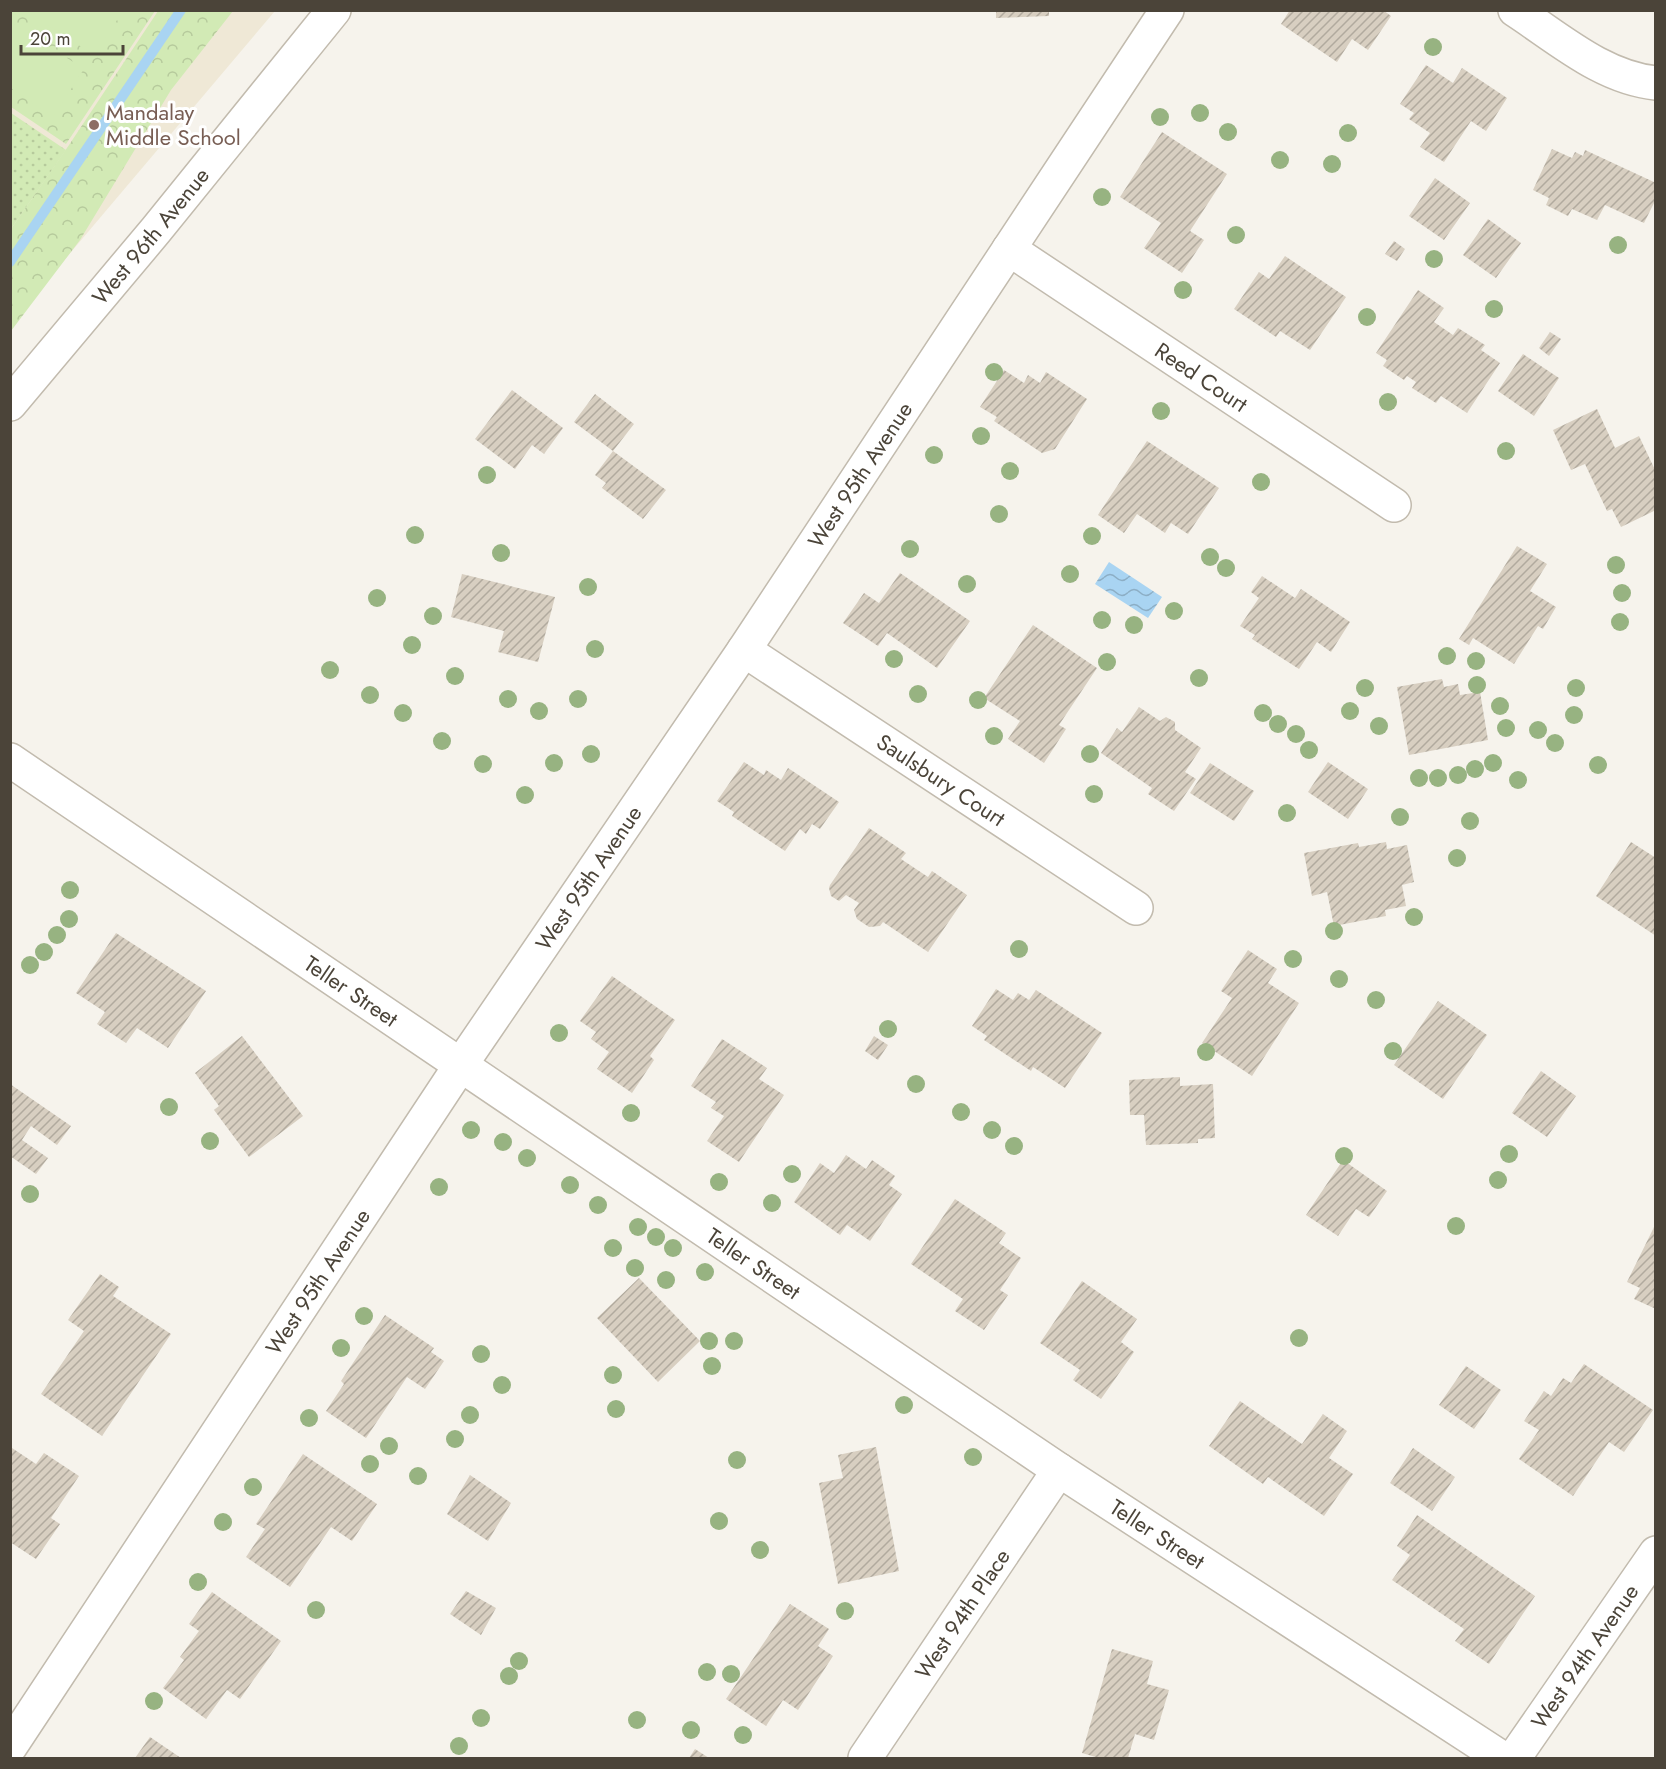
<svg xmlns="http://www.w3.org/2000/svg" width="1666" height="1769" font-family="Jost,sans-serif">
<style>
.education{fill:#efe8d6}
.grass{fill:url(#grass-dots)}
.forest{fill:url(#forest-crowns)}
.garden{fill:#d2eab5}
.water{fill:url(#water-waves)}
.lines{fill:none;stroke-linecap:round;stroke-linejoin:round}
.stream{stroke:#a9d4f2;stroke-width:10}
.building{fill:url(#building-hatch)}
.minor-casing{stroke:#c2bbae;stroke-width:36}
.minor{stroke:#fff;stroke-width:33}
.tree{fill:#97b381}
.education-dot{fill:#8d6e63;stroke:#fff;stroke-width:2}
.labels{text-anchor:middle;stroke-width:6;stroke-linejoin:round;paint-order:stroke}
.education-label{font-size:22px;fill:#785e54;stroke:#fff;text-anchor:start}
.street-label{font-size:22px;fill:#4b4439;stroke:#fff}
</style>
<defs>
<pattern id="grass-dots" width="8" height="8" patternUnits="userSpaceOnUse" patternTransform="scale(1.5)"><rect width="8" height="8" fill="#d2eab5"/><path d="M2 2h.1M6 6h.1" fill="none" stroke="#b6ca9c" stroke-width="1.8" stroke-linecap="round"/></pattern>
<pattern id="forest-crowns" width="20" height="18" patternUnits="userSpaceOnUse" patternTransform="scale(1.5)"><rect width="20" height="18" fill="#d2eab5"/><path d="M2 6a3 3 0 1 1 6 0M12 15a3 3 0 1 1 6 0" fill="none" stroke="#b6ca9c"/></pattern>
<pattern id="water-waves" width="16" height="10" patternUnits="userSpaceOnUse" patternTransform="scale(1.5)"><rect width="16" height="10" fill="#a9d4f2"/><path d="M0 5q4-4 8 0t8 0" fill="none" stroke="#8caec5"/></pattern>
<pattern id="building-hatch" width="6" height="6" patternUnits="userSpaceOnUse" patternTransform="scale(1.5)"><rect width="6" height="6" fill="#d8cfc1"/><path d="M-1 1l2-2M0 6l6-6M5 7l2-2" fill="none" stroke="#b1aa9e"/></pattern>
</defs>
<rect width="100%" height="100%" fill="#f6f3ec"/>
<!-- education -->
<path class="education" d="M11 11H275L11 323Z"/>
<!-- grass -->
<path class="grass" d="M11 113 66 150 11 229Z"/>
<!-- forest -->
<path class="forest" d="M10 11H155L66 144 11 107Z
M158 11H233L171 90 80 240 11 331V229L69 145Z"/>
<!-- garden -->
<path class="garden" d="M26 11H123L94 55Z
M10 21 84 69 53 117 11 88Z"/>
<!-- water -->
<path class="water" d="M1109 562 1162 597 1148 618 1095 584Z"/>
<g class="lines">
<!-- stream -->
<path class="stream" d="M10 262 181 10"/>
</g>
<!-- building -->
<path class="building" d="M996 10H1049V16L996 18Z
M1290 10H1383L1391 16 1368 50 1352 39 1337 62 1281 24Z
M1426 65 1453 83 1462 68 1507 98 1486 131 1471 121 1444 162 1420 147 1430 133 1409 119 1414 113 1400 104Z
M1162 132 1227 174 1190 231 1204 240 1182 273 1144 248 1161 223 1120 197Z
M1552 149 1572 158 1575 152 1583 156 1585 150 1656 183V199L1644 223 1605 205 1597 220 1572 209 1568 216 1546 205 1549 198 1533 190Z
M1435 178 1470 203 1444 240 1409 216Z
M1488 219 1521 243 1496 278 1463 255Z
M1394 241 1405 249 1397 261 1385 254Z
M1285 256 1346 297 1310 350 1280 331 1276 337 1234 309 1259 272 1269 279Z
M1418 290 1444 308 1434 322 1453 335 1458 328 1485 345 1481 350 1500 363 1467 413 1441 396 1436 403 1412 388 1416 382 1407 376 1404 380 1383 366 1387 360 1376 353Z
M1550 332 1561 339 1549 356 1539 348Z
M1523 354 1559 378 1534 416 1498 391Z
M1004 370 1024 383 1028 375 1040 383 1046 372 1087 399 1055 449 1042 453 994 421 997 417 980 407Z
M512 390 563 428 544 454 532 445 515 469 475 439Z
M595 394 634 424 613 451 574 422Z
M1597 409 1615 448 1639 436 1656 472V510L1621 527 1612 509 1607 511 1585 464 1571 470 1553 430Z
M1147 441 1219 488 1188 534 1171 523 1165 533 1137 514 1124 533 1098 515Z
M613 451 666 490 643 519 602 488 606 483 595 475Z
M1517 546 1547 564 1530 591 1556 607 1543 629 1538 626 1514 664 1473 638 1469 645 1459 639Z
M900 573 970 621 937 668 887 633 878 646 843 623 864 593 879 603Z
M462 574 555 597 538 662 498 652 504 631 451 617Z
M1262 576 1295 598 1301 589 1350 622 1331 652 1317 642 1299 669 1252 639 1255 635 1240 626 1259 598 1251 592Z
M1033 625 1097 668 1059 725 1066 729 1044 763 1008 739 1020 721 984 698Z
M1442 679 1444 687 1458 684 1460 695 1480 692 1488 740 1409 755 1397 687Z
M1139 707 1160 721 1166 717 1175 722V730L1201 748 1185 772 1196 779 1174 811 1148 794 1152 788 1101 753 1117 728 1122 732Z
M744 762 764 775 766 770 781 780 788 768 839 802 820 829 812 824 806 834 800 829 785 851 732 816 734 812 717 801Z
M1328 762 1368 789 1348 819 1308 792Z
M1210 763 1254 791 1234 821 1190 793Z
M869 828 906 853 901 859 928 877 932 871 967 895 928 952 883 922 880 926 869 927 857 919 854 910 859 903 846 895 839 901 831 896 829 888 830 885Z
M1386 842 1387 849 1407 845 1414 882 1402 885 1406 906 1385 910 1386 916 1334 926 1327 892 1312 896 1304 853 1358 843 1359 847Z
M1631 842 1656 858V936L1596 896Z
M116 933 206 991 168 1048 137 1028 126 1043 97 1024 105 1012 76 993Z
M1248 950 1277 969 1268 983 1299 1003 1252 1076 1202 1043 1232 998 1221 991Z
M612 976 675 1020 650 1056 654 1060 632 1093 597 1069 609 1052 591 1039 596 1032 580 1021Z
M996 989 1013 1000 1018 993 1029 1000 1036 990 1102 1033 1065 1088 1033 1067 1031 1071 984 1040 987 1036 972 1026Z
M1438 1001 1487 1035 1443 1099 1394 1065Z
M242 1036 303 1116 249 1157 214 1110 219 1106 195 1073Z
M874 1036 888 1045 878 1060 865 1051Z
M722 1039 767 1068 759 1079 784 1095 739 1162 707 1141 724 1116 711 1108 716 1102 691 1086Z
M1541 1071 1576 1096 1547 1137 1512 1113Z
M1180 1077V1086L1213 1084 1215 1138 1198 1139V1143L1146 1145 1144 1115H1130L1129 1080Z
M10 1084 71 1126 57 1145 31 1126 22 1140 48 1158 36 1174 10 1156Z
M846 1155 866 1169 872 1160 895 1176 889 1185 902 1194 870 1241 847 1225 840 1235 794 1202 820 1163 834 1173Z
M1343 1160 1387 1191 1369 1217 1356 1209 1338 1236 1306 1215Z
M955 1199 1006 1233 999 1243 1021 1258 1000 1290 1008 1295 984 1330 955 1311 963 1299 911 1264Z
M1656 1223V1309L1634 1299 1640 1288 1627 1282Z
M100 1274 119 1287 113 1296 171 1334 102 1436 41 1394 84 1331 68 1320Z
M639 1278 700 1341 658 1382 597 1318Z
M1082 1281 1137 1319 1121 1342 1134 1352 1101 1399 1073 1380 1080 1370 1040 1343Z
M385 1315 434 1348 431 1352 444 1361 425 1389 407 1377 366 1438 326 1411 344 1384 341 1381Z
M1584 1364 1653 1410 1624 1452 1609 1442 1573 1496 1519 1459 1539 1430 1524 1421 1544 1391 1551 1396 1563 1378 1571 1383Z
M1466 1366 1501 1390 1474 1429 1439 1405Z
M1240 1401 1302 1444 1323 1414 1347 1431 1329 1458 1353 1474 1324 1516 1268 1477 1263 1484 1209 1446Z
M876 1447 899 1571 838 1584 819 1483 843 1478 838 1455Z
M12 1448 36 1464 44 1453 79 1476 51 1518 60 1524 36 1559 10 1542Z
M1413 1448 1455 1477 1432 1511 1390 1483Z
M303 1454 377 1504 352 1541 331 1527 290 1587 246 1557 265 1529 256 1524Z
M470 1475 511 1503 488 1541 447 1514Z
M1417 1515 1535 1596 1489 1664 1455 1641 1464 1629 1392 1580 1410 1555 1397 1546Z
M466 1591 496 1608 481 1635 450 1614Z
M212 1592 281 1641 240 1699 227 1690 206 1719 163 1688 184 1660 180 1657 199 1631 189 1624Z
M790 1604 829 1629 818 1646 833 1656 798 1710 783 1700 766 1726 726 1699Z
M1112 1649 1153 1661 1147 1684 1169 1690 1154 1740 1135 1734 1128 1758H1099L1082 1753Z
M150 1737 181 1758H135Z
M695 1749 709 1758H689Z"/>
<g class="lines">
<!-- minor casing -->
<g class="minor-casing">
<g id="minor">
<path d="M1515 10C1558 38 1603 78 1656 83"/>
<path id="s1" d="M1009 249 1394 505"/>
<path id="s2" d="M10 404 156 230 334 10"/>
<path id="s3" d="M744 650 1136 908"/>
<path id="s4" d="M10 760 1059 1470 1502 1758"/>
<path id="s5" d="M10 1747 460 1066 744 650 1167 10"/>
<path id="s6" d="M865 1758 1059 1470"/>
<path id="s7" d="M1514 1758 1656 1553"/>
</g>
</g>
<!-- minor -->
<use href="#minor" class="minor"/>
</g>
<!-- trees -->
<g class="tree">
<circle cx="1433" cy="47" r="9"/>
<circle cx="1200" cy="113" r="9"/>
<circle cx="1160" cy="117" r="9"/>
<circle cx="1228" cy="132" r="9"/>
<circle cx="1348" cy="133" r="9"/>
<circle cx="1280" cy="160" r="9"/>
<circle cx="1332" cy="164" r="9"/>
<circle cx="1102" cy="197" r="9"/>
<circle cx="1236" cy="235" r="9"/>
<circle cx="1618" cy="245" r="9"/>
<circle cx="1434" cy="259" r="9"/>
<circle cx="1183" cy="290" r="9"/>
<circle cx="1494" cy="309" r="9"/>
<circle cx="1367" cy="317" r="9"/>
<circle cx="994" cy="372" r="9"/>
<circle cx="1388" cy="402" r="9"/>
<circle cx="1161" cy="411" r="9"/>
<circle cx="981" cy="436" r="9"/>
<circle cx="1506" cy="451" r="9"/>
<circle cx="934" cy="455" r="9"/>
<circle cx="1010" cy="471" r="9"/>
<circle cx="487" cy="475" r="9"/>
<circle cx="1261" cy="482" r="9"/>
<circle cx="999" cy="514" r="9"/>
<circle cx="415" cy="535" r="9"/>
<circle cx="1092" cy="536" r="9"/>
<circle cx="910" cy="549" r="9"/>
<circle cx="501" cy="553" r="9"/>
<circle cx="1210" cy="557" r="9"/>
<circle cx="1616" cy="565" r="9"/>
<circle cx="1226" cy="568" r="9"/>
<circle cx="1070" cy="574" r="9"/>
<circle cx="967" cy="584" r="9"/>
<circle cx="588" cy="587" r="9"/>
<circle cx="1622" cy="593" r="9"/>
<circle cx="377" cy="598" r="9"/>
<circle cx="1174" cy="611" r="9"/>
<circle cx="433" cy="616" r="9"/>
<circle cx="1102" cy="620" r="9"/>
<circle cx="1620" cy="622" r="9"/>
<circle cx="1134" cy="625" r="9"/>
<circle cx="412" cy="645" r="9"/>
<circle cx="595" cy="649" r="9"/>
<circle cx="1447" cy="656" r="9"/>
<circle cx="894" cy="659" r="9"/>
<circle cx="1476" cy="661" r="9"/>
<circle cx="1107" cy="662" r="9"/>
<circle cx="330" cy="670" r="9"/>
<circle cx="455" cy="676" r="9"/>
<circle cx="1199" cy="678" r="9"/>
<circle cx="1477" cy="685" r="9"/>
<circle cx="1365" cy="688" r="9"/>
<circle cx="1576" cy="688" r="9"/>
<circle cx="918" cy="694" r="9"/>
<circle cx="370" cy="695" r="9"/>
<circle cx="508" cy="699" r="9"/>
<circle cx="578" cy="699" r="9"/>
<circle cx="978" cy="700" r="9"/>
<circle cx="1500" cy="706" r="9"/>
<circle cx="539" cy="711" r="9"/>
<circle cx="1350" cy="711" r="9"/>
<circle cx="403" cy="713" r="9"/>
<circle cx="1263" cy="713" r="9"/>
<circle cx="1574" cy="715" r="9"/>
<circle cx="1278" cy="724" r="9"/>
<circle cx="1379" cy="726" r="9"/>
<circle cx="1506" cy="728" r="9"/>
<circle cx="1538" cy="730" r="9"/>
<circle cx="1296" cy="734" r="9"/>
<circle cx="994" cy="736" r="9"/>
<circle cx="442" cy="741" r="9"/>
<circle cx="1555" cy="743" r="9"/>
<circle cx="1309" cy="750" r="9"/>
<circle cx="591" cy="754" r="9"/>
<circle cx="1090" cy="754" r="9"/>
<circle cx="554" cy="763" r="9"/>
<circle cx="1493" cy="763" r="9"/>
<circle cx="483" cy="764" r="9"/>
<circle cx="1598" cy="765" r="9"/>
<circle cx="1475" cy="769" r="9"/>
<circle cx="1458" cy="775" r="9"/>
<circle cx="1419" cy="778" r="9"/>
<circle cx="1438" cy="778" r="9"/>
<circle cx="1518" cy="780" r="9"/>
<circle cx="1094" cy="794" r="9"/>
<circle cx="525" cy="795" r="9"/>
<circle cx="1287" cy="813" r="9"/>
<circle cx="1400" cy="817" r="9"/>
<circle cx="1470" cy="821" r="9"/>
<circle cx="1457" cy="858" r="9"/>
<circle cx="70" cy="890" r="9"/>
<circle cx="1414" cy="917" r="9"/>
<circle cx="69" cy="919" r="9"/>
<circle cx="1334" cy="931" r="9"/>
<circle cx="57" cy="935" r="9"/>
<circle cx="1019" cy="949" r="9"/>
<circle cx="44" cy="952" r="9"/>
<circle cx="1293" cy="959" r="9"/>
<circle cx="30" cy="965" r="9"/>
<circle cx="1339" cy="979" r="9"/>
<circle cx="1376" cy="1000" r="9"/>
<circle cx="888" cy="1029" r="9"/>
<circle cx="559" cy="1033" r="9"/>
<circle cx="1393" cy="1051" r="9"/>
<circle cx="1206" cy="1052" r="9"/>
<circle cx="916" cy="1084" r="9"/>
<circle cx="169" cy="1107" r="9"/>
<circle cx="961" cy="1112" r="9"/>
<circle cx="631" cy="1113" r="9"/>
<circle cx="471" cy="1130" r="9"/>
<circle cx="992" cy="1130" r="9"/>
<circle cx="210" cy="1141" r="9"/>
<circle cx="503" cy="1142" r="9"/>
<circle cx="1014" cy="1146" r="9"/>
<circle cx="1509" cy="1154" r="9"/>
<circle cx="1344" cy="1156" r="9"/>
<circle cx="527" cy="1158" r="9"/>
<circle cx="792" cy="1174" r="9"/>
<circle cx="1498" cy="1180" r="9"/>
<circle cx="719" cy="1182" r="9"/>
<circle cx="570" cy="1185" r="9"/>
<circle cx="439" cy="1187" r="9"/>
<circle cx="30" cy="1194" r="9"/>
<circle cx="772" cy="1203" r="9"/>
<circle cx="598" cy="1205" r="9"/>
<circle cx="1456" cy="1226" r="9"/>
<circle cx="638" cy="1227" r="9"/>
<circle cx="656" cy="1237" r="9"/>
<circle cx="613" cy="1248" r="9"/>
<circle cx="673" cy="1248" r="9"/>
<circle cx="635" cy="1268" r="9"/>
<circle cx="705" cy="1272" r="9"/>
<circle cx="666" cy="1280" r="9"/>
<circle cx="364" cy="1316" r="9"/>
<circle cx="1299" cy="1338" r="9"/>
<circle cx="709" cy="1341" r="9"/>
<circle cx="734" cy="1341" r="9"/>
<circle cx="341" cy="1348" r="9"/>
<circle cx="481" cy="1354" r="9"/>
<circle cx="712" cy="1366" r="9"/>
<circle cx="613" cy="1375" r="9"/>
<circle cx="502" cy="1385" r="9"/>
<circle cx="904" cy="1405" r="9"/>
<circle cx="616" cy="1409" r="9"/>
<circle cx="470" cy="1415" r="9"/>
<circle cx="309" cy="1418" r="9"/>
<circle cx="455" cy="1439" r="9"/>
<circle cx="389" cy="1446" r="9"/>
<circle cx="973" cy="1457" r="9"/>
<circle cx="737" cy="1460" r="9"/>
<circle cx="370" cy="1464" r="9"/>
<circle cx="418" cy="1476" r="9"/>
<circle cx="253" cy="1487" r="9"/>
<circle cx="719" cy="1521" r="9"/>
<circle cx="223" cy="1522" r="9"/>
<circle cx="760" cy="1550" r="9"/>
<circle cx="198" cy="1582" r="9"/>
<circle cx="316" cy="1610" r="9"/>
<circle cx="845" cy="1611" r="9"/>
<circle cx="519" cy="1661" r="9"/>
<circle cx="707" cy="1672" r="9"/>
<circle cx="731" cy="1674" r="9"/>
<circle cx="509" cy="1676" r="9"/>
<circle cx="154" cy="1701" r="9"/>
<circle cx="481" cy="1718" r="9"/>
<circle cx="637" cy="1720" r="9"/>
<circle cx="691" cy="1730" r="9"/>
<circle cx="743" cy="1735" r="9"/>
<circle cx="459" cy="1746" r="9"/>
</g>
<!-- markers -->
<circle class="education-dot" cx="94" cy="125" r="6"/>
<g class="labels">
<!-- education labels -->
<g class="education-label">
<text x="106" y="120">Mandalay<tspan x="106" dy="25">Middle School</tspan></text>
</g>
<!-- street labels -->
<g class="street-label">
<text dy="8" stroke="none"><textPath href="#s2" startOffset="219">West 96th Avenue</textPath></text>
<text dy="8" stroke="none"><textPath href="#s1" startOffset="231">Reed Court</textPath></text>
<text dy="8" stroke="none"><textPath href="#s5" startOffset="1530">West 95th Avenue</textPath></text>
<text dy="8" stroke="none"><textPath href="#s3" startOffset="236">Saulsbury Court</textPath></text>
<text dy="8" stroke="none"><textPath href="#s5" startOffset="1044">West 95th Avenue</textPath></text>
<text dy="8" stroke="none"><textPath href="#s4" startOffset="412">Teller Street</textPath></text>
<text dy="8" stroke="none"><textPath href="#s4" startOffset="898">Teller Street</textPath></text>
<text dy="8" stroke="none"><textPath href="#s5" startOffset="558">West 95th Avenue</textPath></text>
<text dy="8" stroke="none"><textPath href="#s4" startOffset="1384">Teller Street</textPath></text>
<text dy="8" stroke="none"><textPath href="#s6" startOffset="174">West 94th Place</textPath></text>
<text dy="8" stroke="none"><textPath href="#s7" startOffset="124">West 94th Avenue</textPath></text>
</g>
</g>
<!-- border -->
<rect width="1666" height="1769" fill="none" stroke="#4b4439" stroke-width="24"/>
<!-- scale -->
<path d="M21 45v9h102v-9" fill="none" stroke="#4b4439" stroke-width="3"/>
<text x="30" y="45" font-size="18" fill="#4b4439" stroke="#ffffff" stroke-width="4.5" paint-order="stroke">20 m</text>
</svg>
